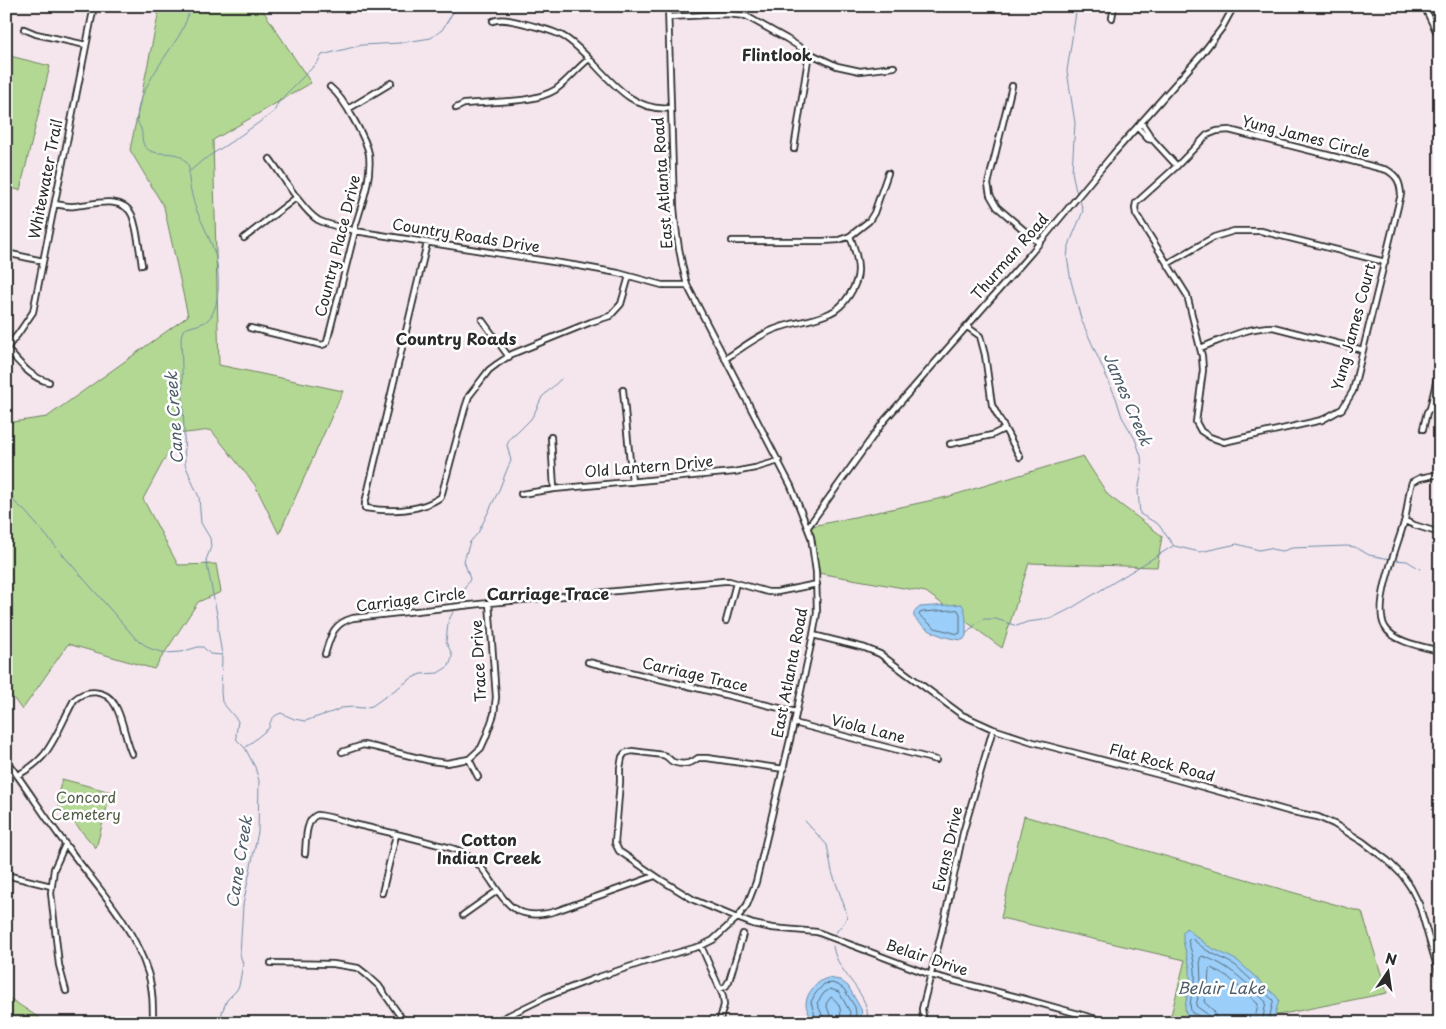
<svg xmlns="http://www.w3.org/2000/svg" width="1446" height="1029" font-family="'Playpen Sans',sans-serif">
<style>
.green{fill:#b3d894;stroke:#6f8260}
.water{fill:#9bcef8;stroke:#6e8da6}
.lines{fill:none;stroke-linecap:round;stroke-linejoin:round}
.shore{stroke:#586c7d;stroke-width:1}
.stream{stroke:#6e8da6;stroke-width:1}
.minor-casing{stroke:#2b2b2b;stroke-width:8}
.minor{stroke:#fff;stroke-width:4.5}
.labels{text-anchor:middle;stroke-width:5;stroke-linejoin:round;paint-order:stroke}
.street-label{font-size:15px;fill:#2b2b2b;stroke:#fff}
.park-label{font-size:15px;fill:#545f4a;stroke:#fff}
.neighbourhood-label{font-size:16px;font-weight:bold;fill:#2b2b2b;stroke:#fff}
.water-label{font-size:16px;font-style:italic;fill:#4d5c68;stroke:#fff}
</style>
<rect width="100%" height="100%" fill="#f5e6ee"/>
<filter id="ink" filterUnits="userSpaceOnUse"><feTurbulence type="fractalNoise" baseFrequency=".02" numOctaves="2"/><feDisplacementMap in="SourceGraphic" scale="10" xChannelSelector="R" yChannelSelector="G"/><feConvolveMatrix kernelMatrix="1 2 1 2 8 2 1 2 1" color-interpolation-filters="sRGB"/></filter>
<g filter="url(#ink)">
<!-- green -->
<path class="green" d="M160 6H260L311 83 213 140 219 365 343 391 279 534 255 485 211 430 178 434 143 499 178 565 216 564 221 592 198 602 154 669 68 644 22 710 6 688V423L47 417 188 316 164 207 130 150Z
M6 55 50 66 20 190 6 188Z
M1083 456 1108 495 1162 536 1157 567 1029 563 1002 648 926 592 818 573 808 527 947 497Z
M62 779 111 792 96 848 56 802Z
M1024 816 1362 912 1387 993 1253 1020 1252 1023H1169L1185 960 1001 918Z
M6 996 47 1023H6Z"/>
<!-- water -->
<path class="water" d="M962 604C967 613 966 626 966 636L963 640C945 639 924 631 914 617 913 612 916 610 920 607Z
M1186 928 1208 946 1238 961 1276 996 1279 1000 1273 1021 1228 1023 1218 1021H1198L1188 1017 1186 1014 1185 1007 1190 981V968L1183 941V932Z
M828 978 840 980 848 986 861 1009 862 1014 858 1023H814C811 1017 806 1010 806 1004 806 993 818 980 828 978Z"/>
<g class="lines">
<!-- shore -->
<path class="shore" d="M958 610 960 614V633L958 634 935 628 919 615 920 613 923 612Z
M817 1023 811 1002 815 994 824 984 832 983 838 985 844 989 855 1007 856 1014 854 1023
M824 1023 823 1017 817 1003 824 993 830 989 839 992 850 1012 848 1023
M831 1023 830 1015 826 1004 831 997C842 1004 841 1012 840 1023
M1203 1023 1202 1017 1192 1013C1187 1002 1194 992 1195 981 1196 967 1193 955 1188 941L1191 938 1206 950 1235 965 1273 1000V1003L1268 1023
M1210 1023 1207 1014 1196 1006 1201 983 1200 958 1202 956C1228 964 1247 983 1266 1002L1262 1023
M1217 1023 1214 1011 1204 1002 1208 984 1209 970 1211 968 1227 976 1258 1004 1254 1023"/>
<!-- stream -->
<path class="stream" d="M191 6C188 16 185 25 180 34 168 54 132 98 138 122 138 124 140 126 141 129 143 135 141 141 145 147 156 159 177 147 186 162 191 168 188 172 189 179 190 189 193 200 196 209 202 223 209 236 214 251 220 268 222 312 205 322 198 326 190 326 183 330L181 337 185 464 193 484 199 497 201 523 210 538 211 547 206 560 218 619V630L222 655 221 692 222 702 238 721 236 735 237 740 245 748 255 767 259 781 258 832 243 905 240 954 243 964 239 986 236 991 227 1000 222 1012V1023
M1077 6 1067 71 1075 123 1072 171 1075 187 1077 193
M190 171 203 160 234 140 274 112 279 101 317 63 322 55 362 45 400 43 431 38 442 30 452 14 458 6
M1079 197 1083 211 1071 240 1068 249 1067 257 1071 281 1081 319 1116 398 1122 417 1135 439 1141 456 1142 472 1138 491 1140 514 1158 524 1174 546 1200 552 1237 544 1259 550 1269 548 1276 550 1283 551 1292 548 1347 546 1355 547 1369 555 1390 559
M6 495 24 510 136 639 151 649 166 653 181 652 198 647H203L210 654 222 655
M1394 560 1407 561 1420 569
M456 604 470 579 464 561 467 551 470 542 478 533 499 490 508 467 511 461 507 445 511 437 516 434 530 420 534 414 542 397 561 379
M966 633H967L977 623 984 619H996L1017 626 1027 622 1050 619 1070 609 1173 546
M246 747 269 728C270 720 273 716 281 713L294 719 305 721 335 711 341 708 353 707 363 708 372 706 412 678 421 674 438 673 449 666 452 658V654L446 642 448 622 454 610
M805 821 827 845 832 872 845 908 847 916 845 921 834 935
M833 946C837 976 873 993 867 1023
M6 1021 12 1023"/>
<!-- minor casing -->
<g class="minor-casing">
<path id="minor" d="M1424 6 1439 37
M669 17 727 14 746 16 787 39 809 53 837 66 860 71 894 67
M1112 18 1114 6
M493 21C503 17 516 22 526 24 540 28 554 30 566 38 600 61 623 114 671 108
M24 29 36 34 86 45
M1012 86 988 184 990 195 997 207 1039 243
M456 108 464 104C490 101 532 104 555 90 568 81 577 68 589 59
M348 109 391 83
M1137 127 1148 139 1153 140 1141 122
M1229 130 1387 170C1397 176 1400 182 1401 194L1353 391 1342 409 1322 420 1224 442 1210 437 1201 431 1196 422 1203 370 1202 356 1187 295 1136 214 1135 208 1136 203 1177 166 1207 135 1217 131Z
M1153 140 1177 166
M794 149 809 53
M270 159C282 175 302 210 318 220 330 226 343 227 355 231L579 266 618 273 662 285H687
M55 204C61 205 68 207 74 206 91 205 122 194 132 215 138 230 139 249 142 265
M244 238 297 197
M732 241H823L839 240 850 236 869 221 874 213 888 173
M427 243 365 503V508C390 512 419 512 441 497L465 408 469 396 476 387 489 370 497 364 512 354 591 322 610 316 621 304 629 276
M6 253 43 261
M1167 264 1214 237 1234 231H1261L1385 262
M482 320 509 357
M966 326 980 336 985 355 992 405 1020 457
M250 328 322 345 325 344 327 342 355 231V227C362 204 372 178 369 154 367 142 359 129 353 118 347 107 340 95 330 87
M6 348C19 362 30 378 49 382
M1200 348C1224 339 1247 327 1273 327L1363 350
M6 349 18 334 33 312 94 6
M725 359C741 349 759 334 778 328 795 322 813 321 830 313 844 307 858 286 858 270 858 258 854 247 850 236
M623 390 632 482
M1430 409 1440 406
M1423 429 1427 412 1430 409 1440 365
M551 437 554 489
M950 444 992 435 1004 429
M1440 474 1420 478 1412 482C1408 494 1408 507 1405 519 1399 543 1372 605 1385 627 1393 642 1424 647 1440 651
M521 494 554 489 734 472 755 468 779 461
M1405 521 1414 525 1440 533
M808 527 884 421 1032 252 1114 153 1202 54 1222 28 1234 6
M726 621 736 583
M813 635 865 648 880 654 962 715 993 729 1033 742 1160 775 1288 811 1318 817 1334 824 1363 842 1388 861 1403 876 1411 888 1419 904 1440 977
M325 654C331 636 332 624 353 618L489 603 724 581H729L768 592H777L817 584
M588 662 796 712
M794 723 936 760
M342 752 363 745 374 747 431 761 447 763 469 759 481 748 486 737 494 714 496 697 489 603
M469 759 478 777
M6 760C27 788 45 817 66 845 96 886 133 924 148 973 153 989 153 1006 153 1023
M784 769 707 758H698C691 764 682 765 673 762 669 760 668 756 663 755L632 751 625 753 622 757 620 768V782L615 843 619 851 663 881 694 900 737 918 753 924 772 928 817 932 931 975 1021 998 1111 1023
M18 775C27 770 36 764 43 756 56 740 64 718 74 700 86 689 106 689 115 705 123 718 125 739 132 754
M65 845 54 869 51 893 59 965 66 991
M305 854C306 843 305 819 317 815 332 816 347 823 362 826 388 832 414 838 439 845 447 847 455 848 461 852 503 872 495 929 556 911L655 876
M6 875 51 886
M382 893 396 835
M463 915 497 891
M701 946 723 996 724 1005 719 1023
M271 963 333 964 358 968 367 975 379 986 405 1023
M720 989 726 986 729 981 743 934
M493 1023 546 997 593 979 641 963 701 946 713 940 737 918 747 905 756 882 794 723 813 635 817 613 816 572 811 537 791 486 687 285C680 259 676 234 674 207L668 6
M924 1023 922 1009 942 931 963 833 993 729"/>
</g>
<!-- minor -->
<use href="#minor" class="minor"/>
</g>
</g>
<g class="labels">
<!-- street labels -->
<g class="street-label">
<text transform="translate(1306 137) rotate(14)" y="5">Yung James Circle</text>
<text transform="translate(46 179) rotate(-79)" y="5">Whitewater Trail</text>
<text transform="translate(663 183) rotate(-94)" y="5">East Atlanta Road</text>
<text transform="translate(466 236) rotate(9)" y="5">Country Roads Drive</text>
<text transform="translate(338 246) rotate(-76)" y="5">Country Place Drive</text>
<text transform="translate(1010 257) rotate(-49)" y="5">Thurman Road</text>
<text transform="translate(1354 327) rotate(-75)" y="5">Yung James Court</text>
<text transform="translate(649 467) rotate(-5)" y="5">Old Lantern Drive</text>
<text transform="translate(411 600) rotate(-7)" y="5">Carriage Circle</text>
<text transform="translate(479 661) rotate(-93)" y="5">Trace Drive</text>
<text transform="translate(790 673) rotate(-79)" y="5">East Atlanta Road</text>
<text transform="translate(695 675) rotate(13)" y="5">Carriage Trace</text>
<text transform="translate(868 729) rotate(14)" y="5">Viola Lane</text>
<text transform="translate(1162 763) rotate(15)" y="5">Flat Rock Road</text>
<text transform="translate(948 849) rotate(-77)" y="5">Evans Drive</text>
<text transform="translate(927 958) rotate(18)" y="5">Belair Drive</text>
</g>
<!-- park labels -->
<g class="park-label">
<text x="86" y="803">Concord<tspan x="86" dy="17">Cemetery</tspan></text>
</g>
<!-- neighbourhood labels -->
<g class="neighbourhood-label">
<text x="777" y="61">Flintlook</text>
<text x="456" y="345">Country Roads</text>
<text x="548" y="600">Carriage Trace</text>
<text x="489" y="846">Cotton<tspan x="489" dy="18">Indian Creek</tspan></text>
</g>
<!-- water labels -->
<g class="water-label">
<text transform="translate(1128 399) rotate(67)" y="6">James Creek</text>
<text transform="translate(174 418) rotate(-94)" y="6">Cane Creek</text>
<text transform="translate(239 862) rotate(-81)" y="6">Cane Creek</text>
<text x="1221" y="994">Belair Lake</text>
</g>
</g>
<!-- margin -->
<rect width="1446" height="1029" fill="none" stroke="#fff" stroke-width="25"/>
<rect x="12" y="12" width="1421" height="1004" fill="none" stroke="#2b2b2b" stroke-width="2" filter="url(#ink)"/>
<!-- north arrow -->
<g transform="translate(1388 972) rotate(13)" stroke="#ffffff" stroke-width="4" paint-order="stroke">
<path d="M0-4L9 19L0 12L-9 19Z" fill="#2b2b2b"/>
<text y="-8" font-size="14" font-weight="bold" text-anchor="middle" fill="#2b2b2b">N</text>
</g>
</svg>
